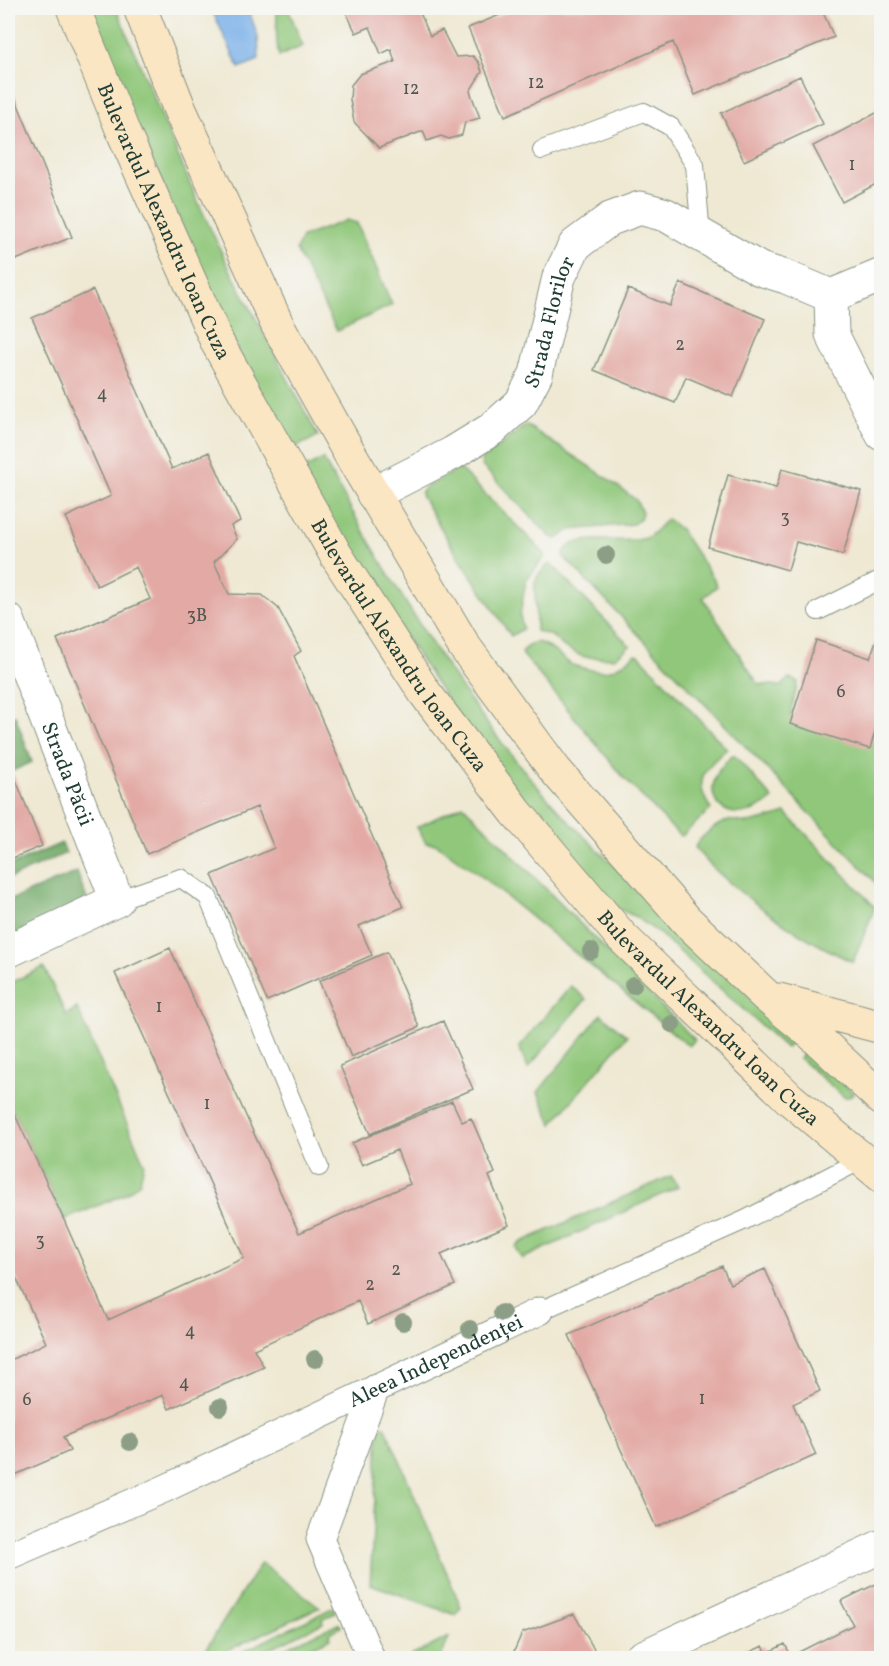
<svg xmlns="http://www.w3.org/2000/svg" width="889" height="1666" font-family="Vollkorn,serif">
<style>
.green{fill:#90c77a;stroke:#588257;stroke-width:1.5}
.forest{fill:#74ac6a;stroke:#4a744f;stroke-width:1.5}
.water{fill:#7ab0e9;stroke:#4c768e;stroke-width:1.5}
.building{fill:#e3aaa5}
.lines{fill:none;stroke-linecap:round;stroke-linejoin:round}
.service-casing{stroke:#879384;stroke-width:20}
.pedestrian-casing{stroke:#879384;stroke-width:29}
.minor-casing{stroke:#879384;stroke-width:35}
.secondary-casing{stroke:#879384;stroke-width:35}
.service{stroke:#fff;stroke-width:18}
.pedestrian{stroke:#fff;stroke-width:27}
.minor{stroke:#fff;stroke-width:33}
.secondary{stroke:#fbe6c4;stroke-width:33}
.tree{fill:#8c9e85}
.labels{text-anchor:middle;stroke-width:4.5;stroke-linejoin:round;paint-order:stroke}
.number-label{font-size:18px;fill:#505850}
.street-label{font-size:21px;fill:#1f3d34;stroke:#f6f6f2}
</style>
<rect width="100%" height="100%" fill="#f6f6f2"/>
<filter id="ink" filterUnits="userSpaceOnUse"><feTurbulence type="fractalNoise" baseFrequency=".0167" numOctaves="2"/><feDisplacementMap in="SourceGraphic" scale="12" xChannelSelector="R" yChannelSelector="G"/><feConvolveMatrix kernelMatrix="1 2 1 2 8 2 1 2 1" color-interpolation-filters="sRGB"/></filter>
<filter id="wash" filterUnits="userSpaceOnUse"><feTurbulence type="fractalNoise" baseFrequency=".008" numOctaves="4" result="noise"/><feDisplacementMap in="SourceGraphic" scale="24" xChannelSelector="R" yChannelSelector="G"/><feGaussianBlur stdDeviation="1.35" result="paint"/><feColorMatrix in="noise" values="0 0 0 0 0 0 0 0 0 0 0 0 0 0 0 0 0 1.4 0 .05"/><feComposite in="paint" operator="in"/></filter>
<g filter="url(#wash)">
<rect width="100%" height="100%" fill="#efe9d3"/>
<!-- green -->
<path class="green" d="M84 8H116L197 200 227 264 318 436 289 451 250 378Z
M277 8H288L303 46 279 56C275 40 277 25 277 8Z
M347 220 357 223 392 305 337 331 296 250 302 237Z
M526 425 604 476 636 500 642 512 640 519 633 524 570 530 557 539 551 537 482 466 481 460Z
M323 459C382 566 444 673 522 768 559 814 602 854 645 895 696 943 746 991 797 1038L786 1048 661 935 636 917 605 902 504 787 298 472Z
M456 470H461L545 554 544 558 526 580 520 616 523 629 511 636 456 553 422 497 421 493 424 488Z
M667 519 680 529 713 578 717 586 703 598 758 684 782 686 789 678 798 682 790 715 880 737 881 735V888L563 556C569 529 626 546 646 538 653 535 661 525 667 519Z
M549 564H551L630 646 614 658 583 657 564 647 552 636 536 631 535 583 538 575Z
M537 642C549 645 559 655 569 663 574 667 581 667 587 669 611 674 617 668 636 654L639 655 727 749C704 768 692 781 711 809L682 836 679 835 624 778 523 655 522 652 529 645Z
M732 756H735L773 799C726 836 689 792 732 756Z
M463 805 695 1040 689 1046 480 875 436 844 426 843 417 827Z
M786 813 875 907 853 962C811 943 774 919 738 890 723 877 707 864 695 847 699 838 718 822 729 821 735 820 742 823 748 823 761 821 773 817 786 813Z
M44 967 66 1015 77 1008 144 1163 140 1182 125 1194 64 1220 8 1100V984Z
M571 986 586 999 528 1068 519 1047Z
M601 1014 627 1036 552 1124 538 1092Z
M809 1048 853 1093 849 1097H844L799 1058Z
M671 1176 678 1187 522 1259 516 1247 522 1242Z
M385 1426 461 1607 456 1615 370 1584 379 1427Z
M261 1563 320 1607 226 1651 221 1658H200Z
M334 1607 335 1613 322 1619 323 1623 250 1658H230Z
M339 1623 341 1627 329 1633 331 1638 287 1658H263Z
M449 1637 441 1658H412L411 1656Z"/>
<!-- forest -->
<path class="forest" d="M15 715 32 762 8 773V718Z
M62 843 66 853 8 879V866Z
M77 872 88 902 8 939V901Z"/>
<!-- water -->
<path class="water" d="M211 8H248L258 37 259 60 239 68Z"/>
<g id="blocks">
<!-- building -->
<path class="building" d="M344 8H418L430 36 442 30 456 57 473 56 479 63 482 72 470 91 480 118 465 122 462 135 449 139 441 136 427 141 423 131 379 148 354 122 350 100 351 85 360 74 395 62 391 49 381 54 370 27 356 33Z
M517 8H821L834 37 695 95 673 42 505 116 468 28Z
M800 76 823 124 744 161 721 113Z
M8 80 72 237 11 262 8 254Z
M882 110V181L842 202 813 146Z
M680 283 765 319 733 397 686 377 675 403 594 370 628 289 670 306Z
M93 290 172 469 209 452 240 521 231 526 237 539 214 562 229 594 262 595 278 608 286 623 301 651 294 656 403 907 359 926 372 955 267 1001 212 875 274 848 257 807 147 854 57 639 150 599 136 567 97 586 66 517 111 496 32 318Z
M782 469 861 491 843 555 796 542 788 570 708 547 728 475 776 488Z
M878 635 882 637V726L877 724 870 749 790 724 816 640 870 658Z
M14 775 42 846 8 860V778Z
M170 948 299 1233 410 1184 397 1150 362 1165 352 1143 452 1101 462 1122 471 1118 495 1173 489 1176 509 1225 441 1254 455 1285 368 1324 358 1301 254 1349 264 1367 169 1409 163 1395 63 1437 70 1451 8 1478V1361L46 1343 8 1260V1100L64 1220 108 1320 244 1258 115 973Z
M387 952 419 1027 351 1057 319 981Z
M443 1021 473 1089 370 1134 340 1066Z
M722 1266 730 1284 765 1269 820 1391 793 1404 816 1455 656 1527 569 1335Z
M882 1581V1658H737L763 1646 767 1653 785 1644 791 1656 853 1625 841 1601Z
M574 1614 599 1658H511L522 1633Z"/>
</g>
</g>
<g filter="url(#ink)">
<use href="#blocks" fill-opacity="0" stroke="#879384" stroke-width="1.5"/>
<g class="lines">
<!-- service casing -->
<g class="service-casing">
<path id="service" d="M542 150 644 112 671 127 695 165 701 236
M818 611 882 579
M117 900 181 878 208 897 319 1167
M540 1311 745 1220 861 1160"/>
</g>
<!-- pedestrian casing -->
<g class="pedestrian-casing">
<g id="pedestrian">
<path id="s1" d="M8 1556 164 1489 540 1311"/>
<path d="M371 1658 320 1539 376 1388"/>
</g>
</g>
<!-- minor casing -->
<g class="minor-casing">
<g id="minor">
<path d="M831 296 832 334 882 434"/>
<path d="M831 296 882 275"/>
<path id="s2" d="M373 494 453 453 492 429 521 403 536 374 559 277 575 245 610 219 640 208 666 215 760 269 786 277 831 296"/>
<path id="s3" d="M8 620 117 900 8 951"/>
<path d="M641 1658 882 1546"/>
</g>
</g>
<!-- secondary casing -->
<g class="secondary-casing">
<g id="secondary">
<path id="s4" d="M73 8 124 134 218 344 336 555 425 693 516 812 621 936 790 1099 882 1176"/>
<path d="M140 8 180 110 277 324 350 454 464 646 555 770 687 921 766 996 811 1033 882 1099"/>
<path d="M779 1000 882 1027"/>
</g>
</g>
<!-- service -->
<use href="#service" class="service"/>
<!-- pedestrian -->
<use href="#pedestrian" class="pedestrian"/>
<!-- minor -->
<use href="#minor" class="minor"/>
<!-- secondary -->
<use href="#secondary" class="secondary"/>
</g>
<!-- trees -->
<g class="tree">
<circle cx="606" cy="555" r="9"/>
<circle cx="591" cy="951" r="9"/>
<circle cx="633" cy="985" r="9"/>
<circle cx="672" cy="1024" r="9"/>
<circle cx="502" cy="1313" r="9"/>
<circle cx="403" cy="1322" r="9"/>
<circle cx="470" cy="1329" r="9"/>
<circle cx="315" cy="1359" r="9"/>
<circle cx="220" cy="1407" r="9"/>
<circle cx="130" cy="1442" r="9"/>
</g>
</g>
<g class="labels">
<!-- number labels -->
<g class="number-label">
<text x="536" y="88">12</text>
<text x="411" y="94">12</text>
<text x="852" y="170">1</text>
<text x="680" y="350">2</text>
<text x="102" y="399">4</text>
<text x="785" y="523">3</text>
<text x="197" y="621">3B</text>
<text x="841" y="697">6</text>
<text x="159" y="1012">1</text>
<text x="207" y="1109">1</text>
<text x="40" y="1246">3</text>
<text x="396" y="1275">2</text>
<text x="370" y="1290">2</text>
<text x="190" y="1336">4</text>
<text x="184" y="1388">4</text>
<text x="702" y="1404">1</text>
<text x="27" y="1405">6</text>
</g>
<!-- street labels -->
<g class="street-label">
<text dy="7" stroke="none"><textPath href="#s4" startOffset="232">Bulevardul Alexandru Ioan Cuza</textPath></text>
<text dy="7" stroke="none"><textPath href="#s2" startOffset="261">Strada Florilor</textPath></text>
<text dy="7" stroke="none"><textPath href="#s4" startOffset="718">Bulevardul Alexandru Ioan Cuza</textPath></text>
<text dy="7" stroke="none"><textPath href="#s3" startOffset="165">Strada Păcii</textPath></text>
<text dy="7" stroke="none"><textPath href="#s4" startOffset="1204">Bulevardul Alexandru Ioan Cuza</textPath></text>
<text dy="7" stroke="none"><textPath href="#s1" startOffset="470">Aleea Independenței</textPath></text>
</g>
</g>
<!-- margin -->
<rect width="889" height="1666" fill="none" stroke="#f6f6f2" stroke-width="30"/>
</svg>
